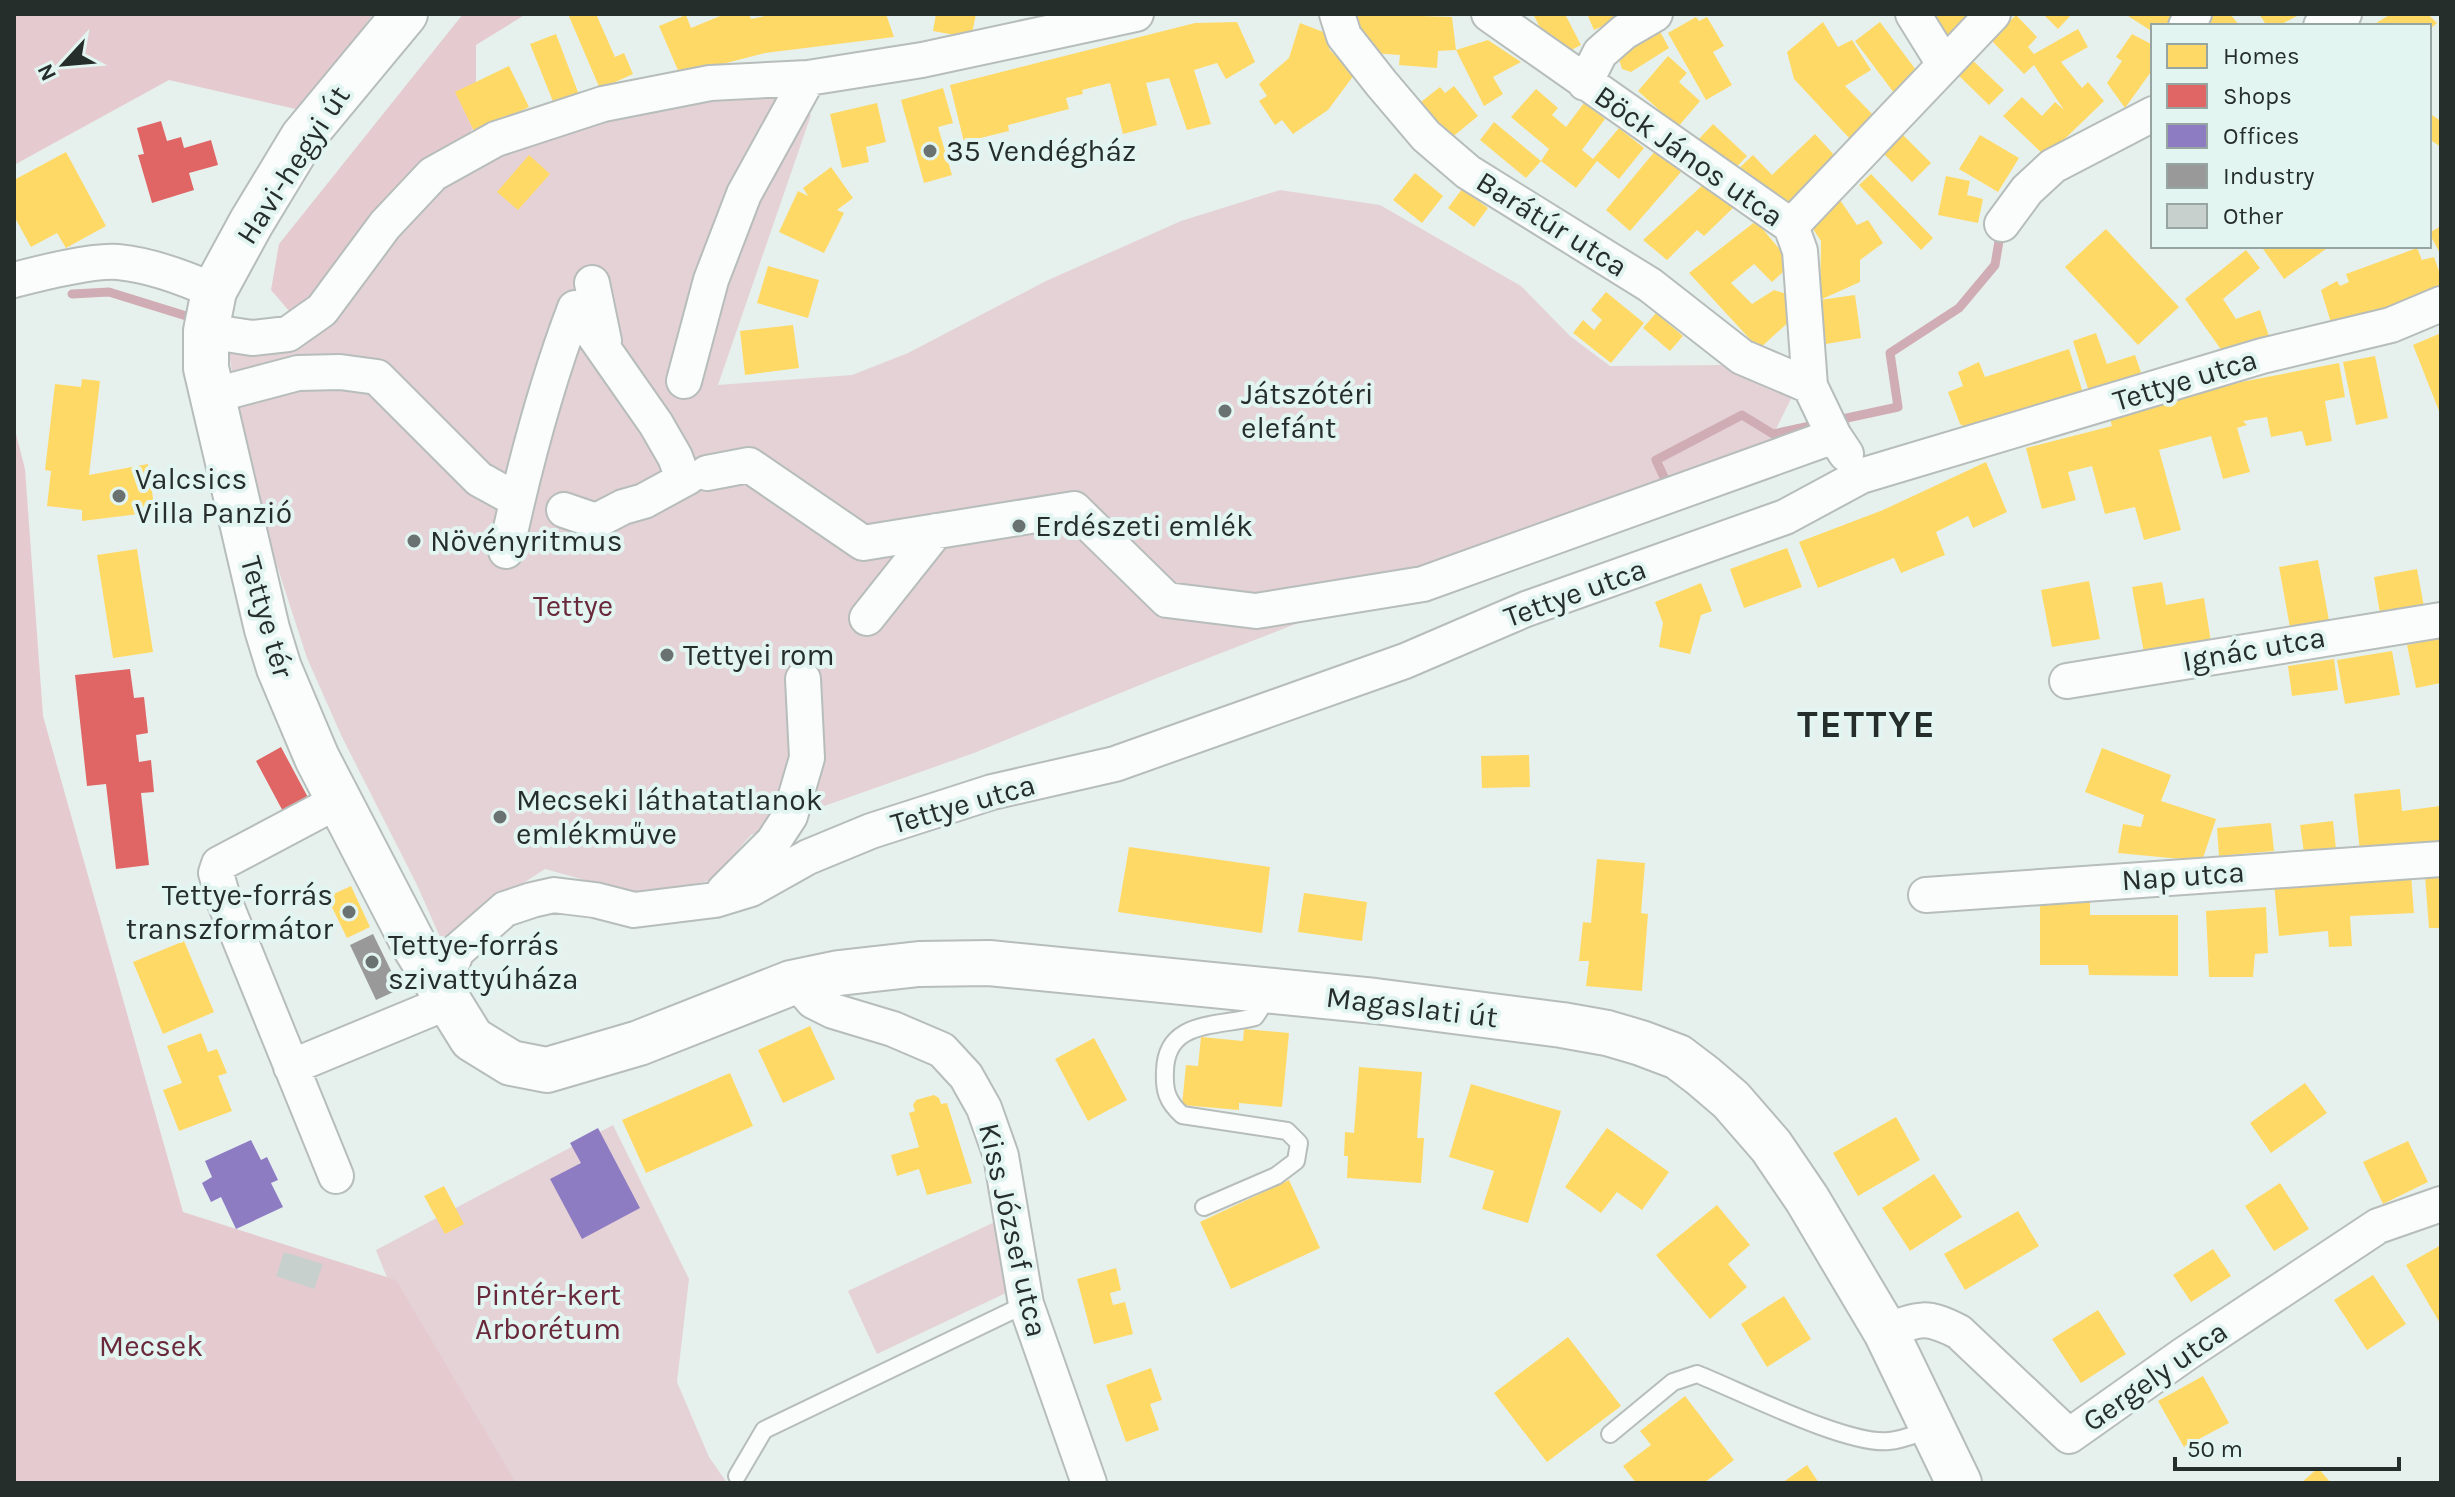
<svg xmlns="http://www.w3.org/2000/svg" width="2455" height="1497" font-family="Karla,sans-serif">
<style>
.green{fill:#e5d2d6}
.forest{fill:#e5cbd0}
.homes{fill:#ffd966}
.shops{fill:#e06666}
.offices{fill:#8e7cc3}
.industry{fill:#999}
.lines{fill:none;stroke-linecap:round;stroke-linejoin:round}
.stream{stroke:#d0adb5;stroke-width:9}
.building{fill:#c8d0ce}
.lane-casing{stroke:#b6bdbb;stroke-width:20}
.street-casing{stroke:#b6bdbb;stroke-width:38}
.secondary-casing{stroke:#b6bdbb;stroke-width:48}
.lane{stroke:#fbfdfc;stroke-width:16}
.street{stroke:#fbfdfc;stroke-width:34}
.secondary{stroke:#fbfdfc;stroke-width:44}
.poi-dot{fill:#697270;stroke:#e2f5f1;stroke-width:3}
.labels{text-anchor:middle;stroke-width:8;stroke-linejoin:round;paint-order:stroke}
.poi-label{font-size:30px;fill:#262e2c;stroke:#e2f5f1;text-anchor:start}
.street-label{font-size:30px;fill:#262e2c;stroke:#e2f5f1}
.park-label{font-size:30px;fill:#6a283b;stroke:#e2f5f1}
.district-label{font-size:38px;font-weight:bold;letter-spacing:2px;fill:#262e2c;stroke:#e2f5f1}
</style>
<rect width="100%" height="100%" fill="#e6f1ee"/>
<!-- green -->
<path class="green" d="M734 96H771L811 115 718 385 852 375 908 353 1046 281 1181 221 1280 190 1380 205 1521 286 1570 336 1610 366 1720 365 1801 379 1771 439 1157 678 974 753 796 816 751 835 712 880 642 896 545 869 494 902 444 946 417 885 342 737 307 658 244 464 228 344 314 334 433 189 491 155 548 135 655 110Z
M613 1125 689 1279 677 1382 709 1457 727 1483H469L376 1250Z
M1001 1219 1008 1292 877 1354 848 1291Z"/>
<!-- forest -->
<path class="forest" d="M14 14H373L304 111 169 80 14 165Z
M463 14H526L476 45V126L348 252 296 319 271 290 279 244Z
M14 426 25 469 43 716 183 1212 396 1280 516 1483H14Z"/>
<!-- homes -->
<path class="homes" d="M568 14H596L615 57 624 53 633 74 600 89Z
M725 14H749L751 19 774 14H886L894 37 765 53 680 75 659 26 686 15 691 28Z
M936 14H976L971 38 933 31Z
M1356 14 1452 17 1456 50 1438 51 1437 68 1399 65 1400 55 1372 53 1355 37Z
M1533 14H1565L1581 45 1556 58Z
M1587 14H1629L1594 30Z
M1927 14H1965L1971 24 1948 46Z
M2043 14H2072L2058 29Z
M2125 14H2184L2178 26H2153V32Z
M2203 14H2230L2240 26H2201Z
M2259 14H2296L2297 16 2278 26H2267Z
M2391 14H2428L2437 23 2429 30V26H2371Z
M2016 15 2037 37 2028 47 2034 54 2078 29 2088 47 2061 62 2082 88 2088 82 2104 101 2046 157 2003 116 2022 97 2042 116 2055 102 2064 110 2034 65 2024 74 1991 40Z
M1696 17 1699 21 1707 17 1724 46 1713 52 1732 85 1706 100 1668 33Z
M1237 22 1255 62 1226 79 1217 63 1194 70 1211 124 1187 130 1169 78 1146 83 1157 125 1123 134 1110 83 1082 90 1083 94 1066 98 1069 109 1008 125 1009 131 964 142 950 85 1195 23Z
M1823 22 1838 47 1852 40 1871 70 1845 86 1874 116 1851 140 1794 79 1787 52Z
M1880 22 1919 74 1894 93 1855 41Z
M1300 23 1336 37 1329 49 1354 75 1328 110 1293 134 1282 120 1275 125 1259 101 1267 96 1259 84 1289 58Z
M1657 26 1669 48 1631 72 1622 69 1618 56Z
M556 34 581 100 556 109 530 44Z
M2132 34 2153 45V69L2125 108 2107 83 2122 61 2116 57Z
M1488 40 1521 62 1493 77 1503 94 1484 106 1456 50Z
M1668 56 1687 73 1679 82 1700 101 1678 127 1638 91Z
M1969 57 2004 90 1989 105 1955 72Z
M509 66 529 107 475 133 455 92Z
M1454 86 1478 116 1450 139 1421 102 1440 87 1445 93Z
M943 88 953 123 938 127 952 175 924 183 901 100Z
M1536 89 1558 108 1552 115 1566 127 1584 103 1605 119 1582 150 1593 159 1619 128 1644 148 1619 179 1597 161 1576 188 1541 161 1526 178 1480 140 1494 122 1541 161 1549 149 1511 117Z
M877 103 886 142 866 147 869 162 842 168 830 114Z
M2429 113 2441 121V147L2429 139Z
M1713 124 1747 156 1731 173 1697 141Z
M1899 131 1931 163 1912 182 1880 150Z
M1815 134 1836 157 1785 206 1733 174 1753 155 1772 175Z
M1980 135 2019 158 1998 192 1959 169Z
M1656 150 1681 172 1630 231 1606 210Z
M66 152 106 226 66 248 57 233 31 247 14 216V180Z
M529 155 550 174 518 210 497 192Z
M831 167 853 198 837 210 844 213 824 253 779 232 798 191 808 196 803 188Z
M1415 173 1443 196 1422 223 1393 200Z
M1871 174 1933 238 1921 250 1859 185Z
M1946 176 1970 181 1967 195 1983 199 1978 223 1938 215Z
M1706 182 1734 207 1704 236 1697 230 1667 260 1643 240Z
M1462 189 1488 208 1474 227 1448 208Z
M1836 194 1857 225 1868 220 1883 243 1860 260V282L1820 300 1821 241 1809 223Z
M1756 221 1792 264 1772 282 1754 264 1731 283 1752 304 1774 290 1793 296V318L1759 349 1689 273Z
M2441 226V255L2429 233Z
M2106 229 2179 307 2138 345 2065 267Z
M2261 246H2330L2284 279Z
M2417 248 2422 260 2434 257 2441 277V294L2332 326 2321 290 2337 281 2340 286 2349 282 2346 274Z
M2246 250 2260 268 2223 299 2236 319 2260 310 2271 342 2225 355 2185 299Z
M768 266 819 280 808 318 757 303Z
M1606 292 1644 323 1611 363 1573 333 1583 320 1594 330 1602 320 1591 310Z
M1855 295 1861 338 1826 344 1820 300Z
M1656 313 1683 336 1670 351 1643 328Z
M793 325 799 368 745 375 740 331Z
M2096 333 2107 364 2135 355 2143 378 2090 395 2073 341Z
M2441 333V416L2413 345Z
M2069 349 2084 396 1970 430 1960 424 1948 392 1963 386 1958 372 1979 362 1985 377Z
M2375 356 2388 418 2356 425 2343 362Z
M2339 363 2345 397 2325 401 2332 441 2306 446 2302 431 2271 437 2267 417 2243 421 2247 425 2237 428 2250 472 2223 479 2211 436 2159 450 2181 530 2144 540 2135 507 2105 514 2092 466 2068 472 2076 500 2042 509 2026 448 2112 426 2110 419 2236 383Z
M82 379 100 381 89 475 148 464 155 512 82 521V510L47 506 51 471 45 470 55 384 81 387Z
M1986 462 2007 512 1973 528 1968 516 1936 532 1945 555 1901 573 1894 558 1818 588 1799 542 1883 510Z
M1787 548 1802 587 1744 608 1730 569Z
M137 549 153 652 113 658 97 555Z
M2318 560 2330 626 2291 633 2279 567Z
M2417 569 2425 612 2381 620 2374 577Z
M2089 581 2100 639 2052 647 2041 590Z
M2162 582 2166 605 2204 598 2211 642 2144 653 2132 587Z
M1701 583 1712 611 1701 615 1690 654 1659 647 1663 623 1655 602Z
M2441 638V683L2416 688 2407 645Z
M2392 651 2400 695 2345 704 2337 660Z
M2334 659 2338 690 2292 696 2288 666Z
M2102 748 2171 775 2161 801 2216 819 2202 861 2118 853 2123 824 2141 827 2144 815 2085 792Z
M1529 755 1530 787 1482 788 1481 756Z
M2400 789 2402 811 2440 806 2441 844 2360 852 2354 794Z
M2333 821 2336 849 2304 853 2300 825Z
M2271 823 2274 851 2219 856 2217 828Z
M1129 847 1270 867 1262 933 1118 912Z
M1597 859 1645 863 1641 913 1648 914 1642 991 1586 986 1589 961H1579L1583 922 1591 923Z
M2441 873V928H2429L2425 875Z
M2411 875 2414 913 2350 916 2352 946 2329 947 2328 931 2279 936 2274 883Z
M351 886 370 927 347 938 327 897Z
M1304 893 1367 902 1362 941 1298 932Z
M2040 897H2090V915H2178V976L2089 975 2088 965H2040Z
M2266 907 2268 953 2255 954 2253 977H2209L2206 911Z
M184 941 214 1012 163 1034 133 962Z
M810 1026 835 1079 783 1103 758 1050Z
M1244 1029 1289 1033 1282 1107 1239 1103V1110L1182 1105 1186 1065 1198 1066 1201 1037 1243 1041Z
M201 1033 208 1052 217 1049 227 1073 218 1076 232 1111 179 1131 163 1090 182 1083 167 1046Z
M1094 1038 1127 1100 1088 1121 1055 1059Z
M1359 1067 1422 1072 1417 1138H1424L1421 1183 1347 1178 1348 1156H1344L1345 1132 1354 1133Z
M730 1073 753 1126 646 1173 622 1120Z
M2305 1083 2327 1113 2271 1153 2250 1123Z
M1471 1084 1561 1111 1528 1223 1482 1209 1494 1171 1449 1157Z
M934 1095 939 1098 941 1104 947 1103 972 1183 927 1195 919 1169 897 1176 891 1155 919 1147 909 1113 915 1111 913 1105 916 1100Z
M1896 1117 1920 1160 1858 1196 1833 1153Z
M1607 1128 1669 1172 1642 1210 1617 1192 1601 1213 1565 1187Z
M2408 1141 2428 1182 2383 1204 2363 1162Z
M1934 1174 1962 1217 1910 1251 1882 1208Z
M1289 1180 1320 1248 1231 1289 1200 1222Z
M2280 1183 2309 1229 2274 1251 2245 1206Z
M444 1186 464 1224 445 1234 424 1196Z
M1717 1205 1750 1245 1728 1264 1747 1287 1710 1319 1656 1255Z
M2018 1211 2039 1246 1965 1290 1944 1254Z
M2441 1245V1325L2406 1265Z
M2213 1249 2231 1276 2191 1302 2173 1275Z
M1116 1268 1121 1290 1110 1293 1113 1305 1125 1302 1133 1334 1094 1344 1077 1279Z
M2373 1275 2406 1324 2367 1350 2334 1300Z
M1784 1296 1811 1339 1767 1367 1741 1324Z
M2098 1310 2126 1354 2081 1383 2052 1339Z
M1568 1337 1621 1406 1547 1462 1494 1393Z
M1151 1368 1162 1400 1150 1404 1159 1430 1126 1442 1106 1385Z
M2203 1376 2229 1423 2184 1447 2158 1401Z
M1685 1396 1734 1460 1704 1483H1636L1623 1466 1651 1445 1640 1431Z
M1807 1465 1819 1483H1782Z
M2318 1468 2331 1483H2301Z"/>
<!-- shops -->
<path class="shops" d="M161 121 167 141 181 137 184 148 211 140 218 165 189 173 194 190 152 203 138 155 144 154 137 128Z
M130 669 134 698 144 697 148 733 136 735 139 762 151 760 154 792 141 793 149 865 116 869 106 784 87 786 75 675Z
M281 747 311 803 286 817 256 761Z"/>
<!-- offices -->
<path class="offices" d="M598 1128 640 1208 582 1239 550 1179 581 1163 570 1143Z
M251 1140 261 1160 267 1157 278 1180 271 1183 283 1207 236 1229 221 1197 211 1202 202 1183 212 1177 205 1161Z"/>
<!-- industry -->
<path class="industry" d="M373 934 400 989 376 1000 350 945Z"/>
<g class="lines">
<!-- stream -->
<path class="stream" d="M72 294 109 292 196 319
M1668 486 1656 460 1742 415 1773 434 1898 407 1890 353 1959 308 1995 265 2001 229"/>
</g>
<!-- building -->
<path class="building" d="M284 1252 323 1264 314 1289 276 1276Z"/>
<g class="lines">
<!-- lane casing -->
<g class="lane-casing">
<path id="lane" d="M1204 1207 1276 1176 1296 1161 1299 1143 1287 1131 1182 1115C1167 1101 1164 1091 1165 1071 1166 1020 1216 1027 1255 1017L1269 996
M1610 1434 1673 1382 1697 1374C1740 1391 1848 1446 1889 1441 1903 1440 1918 1433 1931 1429
M737 1476 764 1430 1026 1304"/>
</g>
<!-- street casing -->
<g class="street-casing">
<path id="street" d="M1337 14 1344 36 1381 83 1426 136 1468 172 1650 285 1742 357 1810 386
M1489 14 1791 226 1800 251 1810 386 1834 436 1846 454
M1913 14 1944 64
M2186 26 2194 14
M2321 26 2344 14
M1585 83 1600 53 1624 32 1655 14
M2002 224 2027 190 2053 166 2153 114
M1791 226 1993 14
M14 280C41 273 91 260 118 262 151 265 185 278 214 291
M592 283 604 341
M206 331 252 338 288 334 322 310 385 225 433 174 496 139 603 104 710 83 808 78 922 60 1136 14
M684 381 711 280 744 194 808 78
M211 396 298 373 340 372 377 377 479 479 517 500
M707 473 749 465 863 543 1074 509 1167 600 1256 611 1423 584 1834 436
M564 510 596 521 623 507 644 501 688 477
M506 551C523 472 546 384 575 308L656 424 675 457 683 478
M867 618 936 531
M2067 681 2441 620
M724 891 773 842 790 816 807 758 803 679
M1926 895 2441 859
M797 982 813 1001 833 1011 893 1029 942 1050 966 1076 984 1108 1001 1156 1026 1304 1089 1483
M441 991 457 951 505 909 532 900 554 895 595 900 634 910 715 900 751 889 808 857 871 831 992 792 1115 764 1405 661 1526 609 1785 517 1861 476 2262 356 2391 325 2441 304
M291 1067 448 1002
M336 1176 223 898 216 873 219 864 338 801
M1886 1332C1919 1318 1926 1315 1959 1332L2069 1436 2185 1354 2378 1226 2441 1204"/>
</g>
<!-- secondary casing -->
<g class="secondary-casing">
<path id="secondary" d="M405 14 303 137 251 223 214 291 206 331V368L267 629 279 668 317 758 415 947 472 1039 511 1063 547 1070 639 1043 791 983 839 973 919 964 989 963 1375 1001 1562 1025 1607 1033 1641 1043 1678 1057 1703 1076 1731 1100 1771 1146 1807 1199 1886 1332 1959 1483"/>
</g>
<!-- lane -->
<use href="#lane" class="lane"/>
<!-- street -->
<use href="#street" class="street"/>
<!-- secondary -->
<use href="#secondary" class="secondary"/>
</g>
<!-- markers -->
<g class="poi-dot">
<circle cx="930" cy="151" r="8"/>
<circle cx="1225" cy="411" r="8"/>
<circle cx="119" cy="496" r="8"/>
<circle cx="1019" cy="526" r="8"/>
<circle cx="414" cy="541" r="8"/>
<circle cx="667" cy="655" r="8"/>
<circle cx="500" cy="817" r="8"/>
<circle cx="349" cy="912" r="8"/>
<circle cx="372" cy="962" r="8"/>
</g>
<g class="labels">
<!-- poi labels -->
<g class="poi-label">
<text x="946" y="161">35 Vendégház</text>
<text x="1241" y="404">Játszótéri<tspan x="1241" dy="34">elefánt</tspan></text>
<text x="135" y="489">Valcsics<tspan x="135" dy="34">Villa Panzió</tspan></text>
<text x="1035" y="536">Erdészeti emlék</text>
<text x="430" y="551">Növényritmus</text>
<text x="683" y="665">Tettyei rom</text>
<text x="516" y="810">Mecseki láthatatlanok<tspan x="516" dy="34">emlékműve</tspan></text>
<text x="333" y="905" text-anchor="end">Tettye-forrás<tspan x="333" dy="34">transzformátor</tspan></text>
<text x="388" y="955">Tettye-forrás<tspan x="388" dy="34">szivattyúháza</tspan></text>
</g>
<!-- street labels -->
<g class="street-label">
<text transform="translate(1689 156) rotate(35)" y="10">Böck János utca</text>
<text transform="translate(293 165) rotate(-57)" y="10">Havi-hegyi út</text>
<text transform="translate(1552 224) rotate(32)" y="10">Barátúr utca</text>
<text transform="translate(2185 380) rotate(-17)" y="10">Tettye utca</text>
<text transform="translate(1575 593) rotate(-20)" y="10">Tettye utca</text>
<text transform="translate(267 617) rotate(74)" y="10">Tettye tér</text>
<text transform="translate(2254 649) rotate(-10)" y="10">Ignác utca</text>
<text transform="translate(963 804) rotate(-16)" y="10">Tettye utca</text>
<text transform="translate(2183 876) rotate(-4)" y="10">Nap utca</text>
<text transform="translate(1412 1007) rotate(7)" y="10">Magaslati út</text>
<text transform="translate(1013 1230) rotate(77)" y="10">Kiss József utca</text>
<text transform="translate(2155 1376) rotate(-35)" y="10">Gergely utca</text>
</g>
<!-- park labels -->
<g class="park-label">
<text x="573" y="616">Tettye</text>
<text x="548" y="1305">Pintér-kert<tspan x="548" dy="34">Arborétum</tspan></text>
<text x="151" y="1356">Mecsek</text>
</g>
<!-- district labels -->
<g class="district-label">
<text x="1867" y="737">TETTYE</text>
</g>
</g>
<!-- border -->
<rect width="2455" height="1497" fill="none" stroke="#262e2c" stroke-width="32"/>
<!-- legend -->
<rect x="2151" y="24" width="280" height="224" fill="#e2f5f1" stroke="#97a5a2" stroke-width="2"/>
<rect x="2167" y="44" width="40" height="24" fill="#ffd966" stroke="#97a5a2" stroke-width="2"/>
<text x="2223" y="64" font-size="24" fill="#262e2c">Homes</text>
<rect x="2167" y="84" width="40" height="24" fill="#e06666" stroke="#97a5a2" stroke-width="2"/>
<text x="2223" y="104" font-size="24" fill="#262e2c">Shops</text>
<rect x="2167" y="124" width="40" height="24" fill="#8e7cc3" stroke="#97a5a2" stroke-width="2"/>
<text x="2223" y="144" font-size="24" fill="#262e2c">Offices</text>
<rect x="2167" y="164" width="40" height="24" fill="#999999" stroke="#97a5a2" stroke-width="2"/>
<text x="2223" y="184" font-size="24" fill="#262e2c">Industry</text>
<rect x="2167" y="204" width="40" height="24" fill="#c8d0ce" stroke="#97a5a2" stroke-width="2"/>
<text x="2223" y="224" font-size="24" fill="#262e2c">Other</text>
<!-- north arrow -->
<g transform="translate(64 64) rotate(244)" stroke="#e2f5f1" stroke-width="6" paint-order="stroke">
<path d="M0-6L14 30L0 20L-14 30Z" fill="#262e2c"/>
<text y="-12" font-size="22" font-weight="bold" text-anchor="middle" fill="#262e2c">N</text>
</g>
<!-- scale -->
<path d="M2175 1457v12h224v-12" fill="none" stroke="#262e2c" stroke-width="4"/>
<text x="2187" y="1457" font-size="24" fill="#262e2c" stroke="#e2f5f1" stroke-width="6" paint-order="stroke">50 m</text>
</svg>
